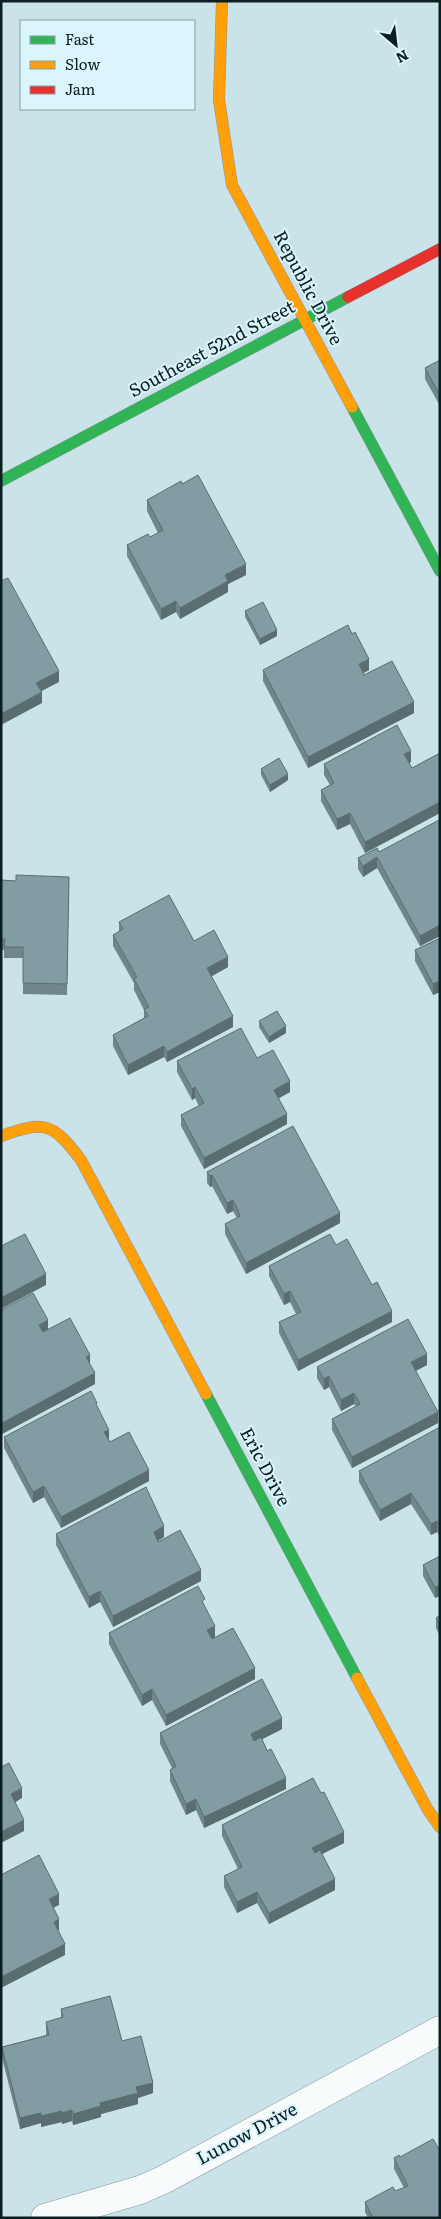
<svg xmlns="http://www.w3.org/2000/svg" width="441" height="2219" font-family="Literata,serif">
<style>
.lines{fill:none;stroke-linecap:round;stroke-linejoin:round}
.street-casing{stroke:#85989d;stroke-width:29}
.fast-casing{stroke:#85989d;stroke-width:12}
.slow-casing{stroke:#85989d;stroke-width:12}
.jam-casing{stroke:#85989d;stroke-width:12}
.street{stroke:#f7fbfc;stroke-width:28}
.fast{stroke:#30b455;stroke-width:11}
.slow{stroke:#ff9f0a;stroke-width:11}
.jam{stroke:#e5322d;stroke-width:11}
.wall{fill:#6f878c}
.shaded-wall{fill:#5a6e72}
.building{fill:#819da3;stroke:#5a6e72}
.labels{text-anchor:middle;stroke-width:4;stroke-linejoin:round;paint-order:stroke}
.street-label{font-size:18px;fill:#0c1e22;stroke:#daf5fb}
</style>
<rect width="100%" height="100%" fill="#cae3e9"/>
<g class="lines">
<!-- street casing -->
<g class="street-casing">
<path id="street" d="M45 2218 140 2190 163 2180 440 2030"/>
</g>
<!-- fast casing -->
<g class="fast-casing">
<path id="fast" d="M352 407 440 571
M1 481 348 297
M206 1394 357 1678"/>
</g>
<!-- slow casing -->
<g class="slow-casing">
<path id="slow" d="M222 1 219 100 232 185 352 407
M1 1136C45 1120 53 1123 81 1160L206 1394
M357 1678 428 1810 440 1827"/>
</g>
<!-- jam casing -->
<g class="jam-casing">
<path id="jam" d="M348 297 440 249"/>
</g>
<!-- street -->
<use href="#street" class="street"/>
<!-- fast -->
<use href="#fast" class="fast"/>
<!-- slow -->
<use href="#slow" class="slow"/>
<!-- jam -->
<use href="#jam" class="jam"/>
</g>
<!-- wall -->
<path class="wall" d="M440 360V406L425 379V368Z
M147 500 246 575 228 584V592L180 619 176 612 161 620 127 556V545L150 537 158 533 147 511Z
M245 611 277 636 260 645 245 617Z
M263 670H369L364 673V675L414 713 308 768 263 681Z
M440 753V813L365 853 350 824 337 830 321 801V790L330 785 324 775V764L411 762 409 763 412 768Z
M261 769 288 780 270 792 261 775Z
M440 822V936L420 946 377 868 363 877 358 869V858L379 852Z
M69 877 67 995 23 994V958H4V950H1V880L16 881Z
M119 922 194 941 228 967 211 976 233 1027 167 1062 164 1057 128 1075 113 1046V1035L144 1018V1010L134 990V983L113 946V935L119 932Z
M440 938V992L433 995 415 961V950Z
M259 1021 286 1033 269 1043 259 1027Z
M257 1058 290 1092 279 1098 287 1124 204 1169 181 1126V1115L199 1106 195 1098 192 1100 177 1072V1061Z
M207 1172 340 1223 246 1274 225 1234V1224L237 1218 233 1211 227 1214 212 1186 210 1187 207 1183Z
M336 1245 372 1285 392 1322 298 1371 279 1333V1322L296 1314 290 1302 284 1305 269 1276V1266Z
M1 1310 48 1329 90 1364 95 1384 2 1434 1 1432Z
M427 1365 416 1371 438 1423 352 1468 332 1430V1419L356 1406 354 1404 341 1411 329 1387 324 1390 317 1378V1367Z
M97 1406 110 1442 149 1481 61 1528 44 1497 33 1503 4 1448V1437Z
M440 1427V1537L437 1532 431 1535 411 1504 380 1521 359 1482V1471Z
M56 1534 164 1537 158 1541 201 1581 113 1627 100 1602 89 1608 56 1545Z
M440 1556 435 1598 423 1576V1565Z
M205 1606 215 1637 212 1639 255 1679 166 1726 152 1700 142 1706 109 1644V1633Z
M440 1615V1636L436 1628V1618Z
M282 1729 262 1739 286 1789 204 1828 196 1810 186 1815 170 1781V1770L172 1768 160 1744V1733Z
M222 1825 344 1843 322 1854 335 1890 269 1924 257 1903 237 1913 224 1887V1876L238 1869 222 1836Z
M61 2009 122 2041 153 2093 138 2098V2104L101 2114V2117L73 2125 72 2121 62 2124V2122L41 2127V2123L20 2129 2 2058V2047L46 2035V2022L61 2018Z
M400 2157 440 2218H368L365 2212V2202L404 2188 394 2169V2158Z"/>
<!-- shaded-wall -->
<path class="shaded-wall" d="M246 564V575L228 584V592L180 619V608L225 575Z
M176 601V612L161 620V609Z
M277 630V636L260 645V639Z
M369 659V670L359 675V664Z
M59 671V682L36 694V683Z
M42 692V703L1 725V714Z
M414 702V713L308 768V757Z
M411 751V762L404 765V754Z
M288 774V780L270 792V785Z
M440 802V813L365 853V842Z
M350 813V824L337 830V819Z
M377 857V868L363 877V866Z
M440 925V936L420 946V936Z
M228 957V967L207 979V968Z
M440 981V992L433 995V984Z
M233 1016V1027L167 1062V1052Z
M286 1026V1033L269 1043V1037Z
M164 1046V1057L128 1075V1065Z
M290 1081V1092L274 1101V1090Z
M195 1087V1098L192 1100V1089Z
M287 1114V1124L204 1169V1158Z
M212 1175V1186L210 1187V1176Z
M233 1200V1211L227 1214V1203Z
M340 1213V1223L246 1274V1263Z
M46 1274V1285L1 1309V1298Z
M290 1291V1302L284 1305V1294Z
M392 1311V1322L298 1371V1360Z
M48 1320V1331L39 1336V1325Z
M427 1354V1365L411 1373V1362Z
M90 1355V1366L86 1357Z
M95 1373V1384L2 1434V1423Z
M329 1376V1387L324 1390V1379Z
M354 1393V1404L341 1411V1400Z
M438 1412V1423L352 1468V1457Z
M109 1430V1440L104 1443V1432Z
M149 1470V1481L61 1528V1517Z
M44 1486V1497L33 1503V1492Z
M411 1493V1504L380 1521V1510Z
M437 1521V1532L431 1535V1524Z
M164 1526V1537L154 1543V1532Z
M201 1570V1581L113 1627V1616Z
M440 1585V1596L435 1598V1587Z
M100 1591V1602L89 1608V1597Z
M215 1626V1637L207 1641V1630Z
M255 1668V1679L166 1726V1715Z
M152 1689V1700L142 1706V1695Z
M282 1718V1729L251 1745V1734Z
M286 1778V1789L204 1828V1817Z
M22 1788V1798L11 1805V1794Z
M196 1799V1810L186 1815V1804Z
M24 1820V1831L1 1843V1832Z
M344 1832V1843L312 1859V1848Z
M335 1879V1890L269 1924V1913Z
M257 1892V1903L237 1913V1902Z
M59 1894V1905L49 1910V1899Z
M59 1919V1930L54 1933V1922Z
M65 1944V1955L1 1988V1977Z
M153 2083V2093L138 2098V2104L101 2114V2117L73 2125V2114L100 2103 136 2087Z
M72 2110V2121L62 2124V2113Z
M62 2111V2122L41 2127V2116Z
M41 2113V2123L20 2129V2118Z"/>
<!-- building -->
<path class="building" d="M440 360V395L425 368Z
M198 475 246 564 225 575 228 581 180 608 176 601 161 609 127 545 148 534 150 537 163 530 147 500 181 481 182 484Z
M8 578 59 671 36 683 42 692 1 714V581Z
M263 602 277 630 260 639 245 611Z
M348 625 352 634 355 632 369 659 359 664 364 675 392 661 414 702 308 757 263 670Z
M397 725 411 751 404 754 412 768 440 753V802L365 842 350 813 337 819 321 790 334 783 324 764Z
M279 758 288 774 270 785 261 769Z
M439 820 440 822V925L420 936 377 857 363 866 358 858 377 848 379 852Z
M16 875 69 877 67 984 23 983V947H4L5 939H1V880L16 881Z
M169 895 194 941 214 930 228 957 207 968 233 1016 167 1052 164 1046 128 1065 113 1035 148 1016 144 1009 149 1007 134 979 137 977 113 935 123 929 119 922Z
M440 938V981L433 984 415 950Z
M277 1011 286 1026 269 1037 259 1021Z
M241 1028 257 1058 273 1050 290 1081 274 1090 287 1114 204 1158 181 1115 204 1103 195 1087 192 1089 177 1061Z
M293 1126 340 1213 246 1263 225 1224 240 1216 237 1208 233 1200 227 1203 212 1175 210 1176 207 1172Z
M25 1234 46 1274 1 1298V1246Z
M330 1234 336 1245 347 1239 372 1285 377 1282 392 1311 298 1360 279 1322 301 1312 290 1291 284 1294 269 1266Z
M33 1293 48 1320 39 1325 43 1332 70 1318 90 1355 86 1357 95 1373 2 1423 1 1421V1310Z
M408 1319 427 1354 411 1362 438 1412 352 1457 332 1419 360 1404 354 1393 341 1400 329 1376 324 1379 317 1367Z
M91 1391 97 1403 96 1404 109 1430 104 1432 110 1442 129 1432 149 1470 61 1517 44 1486 33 1492 4 1437Z
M440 1427V1526L437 1521 431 1524 411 1493 380 1510 359 1471Z
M146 1487 164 1526 154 1532 158 1542 180 1530 201 1570 113 1616 100 1591 89 1597 56 1534Z
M440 1556V1585L435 1587 423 1565Z
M198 1586 205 1599 202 1601 215 1626 207 1630 212 1639 233 1628 255 1668 166 1715 152 1689 142 1695 109 1633Z
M440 1615V1625L436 1618Z
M262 1679 282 1718 251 1734 254 1741 261 1737 267 1751 271 1749 286 1778 204 1817 196 1799 186 1804 170 1770 176 1766 160 1733Z
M9 1763 22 1788 11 1794 24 1820 1 1832V1767Z
M313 1778 321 1793 324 1792 344 1832 312 1848 315 1853 320 1850 335 1879 269 1913 257 1892 237 1902 224 1876 242 1867 222 1825Z
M39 1855 59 1894 49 1899 59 1919 54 1922 65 1944 1 1977V1875Z
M110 1996 122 2041 141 2036 153 2083 136 2087 138 2093 100 2103 101 2106 73 2114 72 2110 62 2113V2111L41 2116V2113L20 2118 2 2047 49 2035 46 2022 63 2017 61 2009Z
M433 2139 440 2151V2218H373L365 2202 393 2187 395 2191 408 2186 394 2158 399 2155 400 2157Z"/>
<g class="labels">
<!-- street labels -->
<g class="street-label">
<text transform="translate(308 288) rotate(62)" y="6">Republic Drive</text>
<text transform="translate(212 349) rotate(-28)" y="6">Southeast 52nd Street</text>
<text transform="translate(265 1467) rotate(62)" y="6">Eric Drive</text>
<text transform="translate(247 2134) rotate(-28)" y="6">Lunow Drive</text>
</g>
</g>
<!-- border -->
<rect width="441" height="2219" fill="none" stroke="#0c1e22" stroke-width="5"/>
<!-- legend -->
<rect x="20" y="20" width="175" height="90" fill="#daf5fb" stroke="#889fa4"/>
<rect x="30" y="36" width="25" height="8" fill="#30b455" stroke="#889fa4"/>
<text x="65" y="45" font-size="15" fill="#0c1e22">Fast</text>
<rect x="30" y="61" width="25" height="8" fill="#ff9f0a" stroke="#889fa4"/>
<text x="65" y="70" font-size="15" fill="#0c1e22">Slow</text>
<rect x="30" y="86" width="25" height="8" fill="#e5322d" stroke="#889fa4"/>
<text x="65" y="95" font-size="15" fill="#0c1e22">Jam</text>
<!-- north arrow -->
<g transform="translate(396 45) rotate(152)" stroke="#daf5fb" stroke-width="4" paint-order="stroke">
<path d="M0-4L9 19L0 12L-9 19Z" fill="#0c1e22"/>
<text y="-8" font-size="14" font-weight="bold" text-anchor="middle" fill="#0c1e22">N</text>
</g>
</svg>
